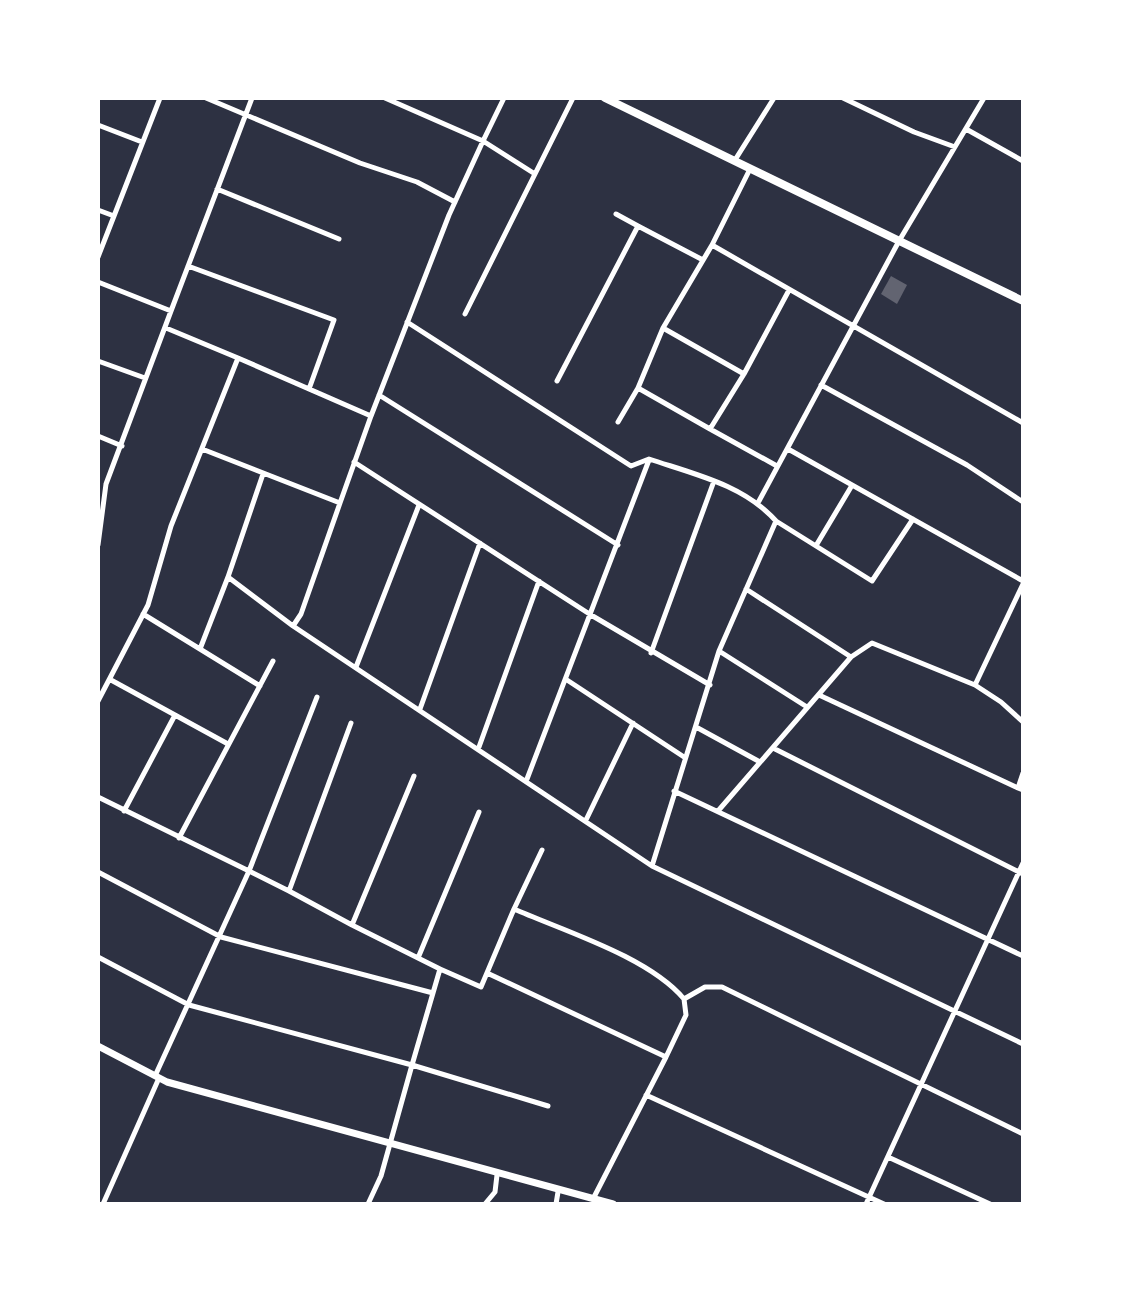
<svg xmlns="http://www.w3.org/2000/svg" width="1121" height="1302" font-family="Rubik,sans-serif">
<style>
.building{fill:#626471}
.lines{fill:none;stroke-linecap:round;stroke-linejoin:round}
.minor{stroke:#fff;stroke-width:5}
.tertiary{stroke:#fff;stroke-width:7}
.secondary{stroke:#fff;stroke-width:8}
</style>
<rect width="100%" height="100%" fill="#2d3142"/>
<!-- building -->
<path class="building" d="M891 276 907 285 897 304 881 294Z"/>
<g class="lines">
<!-- minor -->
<path class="minor" d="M206 98 360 163 417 182 455 202
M385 98 483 141 504 98
M843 98 914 132 955 147
M98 125 142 142
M966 129 1023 161
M735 160 774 98
M750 169 712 245 1023 423
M217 189 339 239
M98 210 114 216 98 257
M616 214 638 226
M114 216 160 98
M712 245 663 328 744 374 710 429 777 466
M188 266 334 320 309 389
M98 282 171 311 252 98
M465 314 573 98
M407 322 631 466 649 459C694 474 744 485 776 521L719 651 652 866
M663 328 638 388 710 429
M238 358 371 416 449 215 483 141 535 174
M98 361 145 378
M744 374 788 292
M557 381 638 226 703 260
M821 385 967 465 1023 502
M379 395 618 545
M618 422 638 388
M98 436 122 446
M202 449 340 503 371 416
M788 449 1023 581
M354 462 591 615 710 685
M759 501 899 241 984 98
M776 521 872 581 913 519
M817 544 851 487
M98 545 106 484 171 311
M228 577 263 474
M1023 584 975 685 1001 702 1023 722
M746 589 851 657
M143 614 260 686
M293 626 301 614 340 503
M200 649 228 577 293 626 652 866 1023 1044
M719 651 807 707
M651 653 714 481
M356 667 419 505
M111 680 175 715 124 811
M567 680 684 757
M819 695 1018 788
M98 701 148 605 171 526 238 358 166 328
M420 709 480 543
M175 715 228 744
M696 727 760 762
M479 747 539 581
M773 748 1023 874
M1023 773 1018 788 1023 790
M527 779 649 460
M674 791 1023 956
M98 797 249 871 317 697
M718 811 851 657 872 643 975 685
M586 820 633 723
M179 838 273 661
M98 872 221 937 433 993 412 1065 548 1106
M289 891 352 925 414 776
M514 909 542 850
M352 925 440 969 433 993
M98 957 189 1005 412 1065 381 1176 368 1204
M418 958 479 812
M440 969 481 987 514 909C564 931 649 957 684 999L686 1015 666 1057 593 1199
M487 973 666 1057
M684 999 705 987H722L1023 1134
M155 1076 249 871 289 891 351 723
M646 1095 884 1204
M888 1157 990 1204
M103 1204 159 1078
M485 1204 495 1192 497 1175
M556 1204 558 1192
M866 1204 1023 863"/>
<!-- tertiary -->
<path class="tertiary" d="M98 1046 167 1082 613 1204"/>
<!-- secondary -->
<path class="secondary" d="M605 98 1023 301"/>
</g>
<!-- border -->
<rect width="1121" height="1302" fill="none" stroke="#ffffff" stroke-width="200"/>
</svg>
